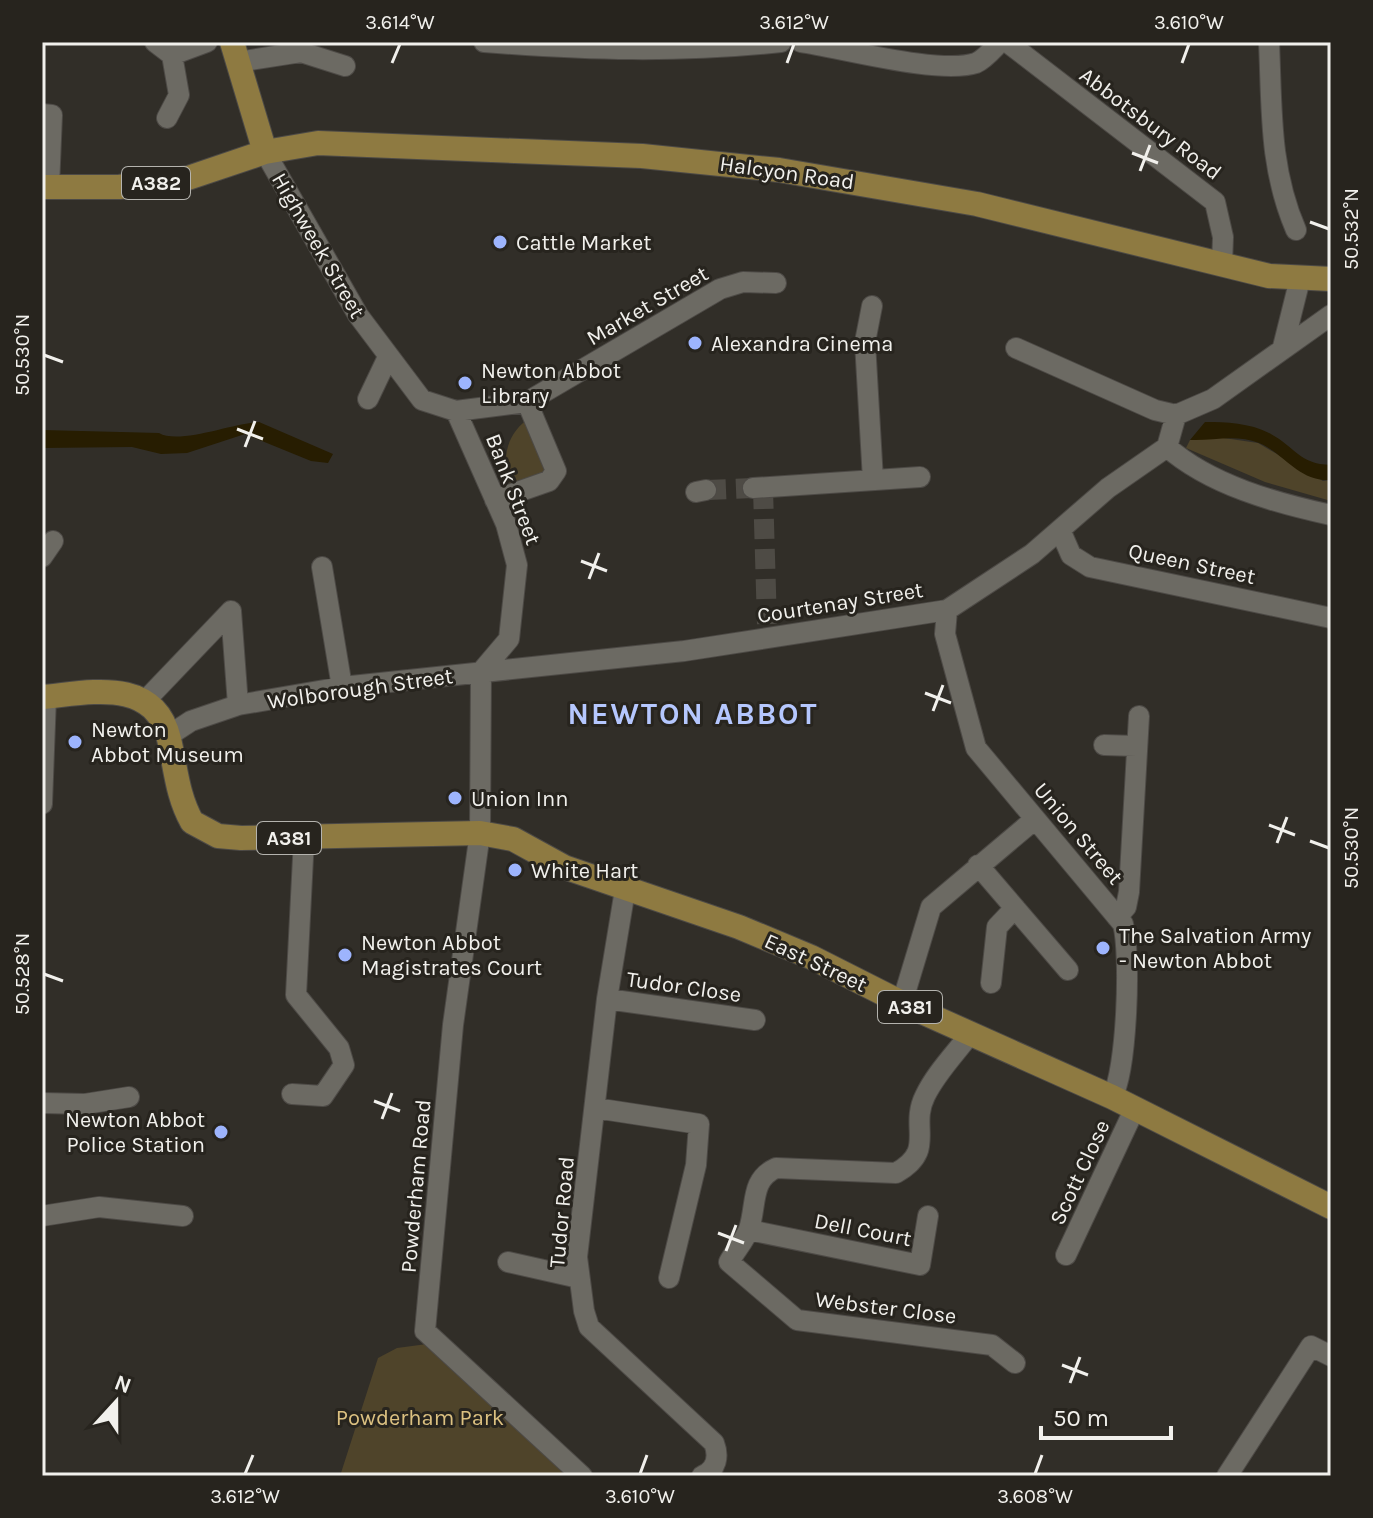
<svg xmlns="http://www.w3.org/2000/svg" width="1373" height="1518" font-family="Karla,sans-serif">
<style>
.green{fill:#4f442a}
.water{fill:#271d01}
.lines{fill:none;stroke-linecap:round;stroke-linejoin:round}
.minor-tunnel{stroke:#4e4b45;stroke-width:20;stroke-dasharray:20 10;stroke-linecap:butt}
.minor-casing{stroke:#4d4a46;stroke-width:22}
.major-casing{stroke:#4d4a46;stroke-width:26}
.minor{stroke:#6c6a63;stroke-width:20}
.major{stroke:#8e7a41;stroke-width:24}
.ticks{fill:none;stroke:#f1f0ec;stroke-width:3}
.poi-dot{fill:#9db4fd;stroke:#27241e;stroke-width:3}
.labels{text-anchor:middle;stroke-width:6;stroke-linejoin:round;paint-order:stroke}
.shield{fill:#27241e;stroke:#b4b3ae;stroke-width:2}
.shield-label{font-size:20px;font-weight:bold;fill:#f1f0ec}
.street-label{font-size:22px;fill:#f1f0ec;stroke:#27241e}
.poi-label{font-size:22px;fill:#f1f0ec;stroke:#27241e;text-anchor:start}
.park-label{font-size:22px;fill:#dcc181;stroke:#27241e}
.district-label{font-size:30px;font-weight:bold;letter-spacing:2px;fill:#b5c7fe;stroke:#27241e}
.neatline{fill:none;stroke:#f1f0ec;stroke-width:3}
.ticks-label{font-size:20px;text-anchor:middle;fill:#f1f0ec}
</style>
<rect width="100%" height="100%" fill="#312e28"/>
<!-- green -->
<path class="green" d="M531 417 553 469 513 491C500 464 504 434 531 417Z
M1217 437 1258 443 1323 481 1331 480V501L1265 482 1186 448 1190 440Z
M427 1344 573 1476H340L378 1358 397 1348Z"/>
<!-- water -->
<path class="water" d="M259 422 333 454 328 463 311 461 245 434 187 453 161 454 132 447 42 448V430L159 433C179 445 233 423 259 422Z
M1205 422C1226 422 1250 423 1269 433 1296 447 1298 464 1331 465V480C1299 482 1285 454 1259 443 1236 434 1213 441 1190 440Z"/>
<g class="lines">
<!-- minor-tunnel -->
<path class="minor-tunnel" d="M763 489 767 624
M706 490 753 488"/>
<!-- minor casing -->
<g class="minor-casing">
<path id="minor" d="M155 42 172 55 207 42
M484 42C588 50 676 53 781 42
M801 42C842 48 940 75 976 63 985 59 993 49 1000 42
M1007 42 1215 202 1223 237 1222 265
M1269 42C1272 108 1269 168 1296 230
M238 62 301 52 345 66
M42 114 52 115 49 187
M167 118 179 95 172 55
M265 152 358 315 422 400 456 411 527 402 720 289 743 282 776 283
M872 306 865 342 873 480
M1283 347 1300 279
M1016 348 1155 410 1176 415 1213 399 1331 315
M368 399 388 357
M456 411 506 524 517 565 509 639 481 672
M1167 447C1210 485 1276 503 1331 515
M753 488 920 477
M696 492 706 490
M495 500 549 481 556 471 527 402
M1061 532 1071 555 1090 567 1331 618
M42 557 53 541
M322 567 342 687
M947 610 945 634 976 748 1123 924C1131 954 1127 1071 1112 1097
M231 611 238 705
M481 672 480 833 453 1025 425 1331 582 1476
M144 702 231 611
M168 736 191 721 238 705 342 687 684 651 947 610 1032 554 1108 488 1167 447 1176 415
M1104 745 1136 746
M42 804 46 697
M978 865 1068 970
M625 890 607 999 577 1257 584 1311 589 1327 714 1443C719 1456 717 1470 702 1476
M1117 917 1126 907 1129 892 1139 716
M991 983 997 927 1015 908
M607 999 755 1020
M902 1003 931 907 1034 820
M970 1034C955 1054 936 1073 925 1096 909 1128 937 1150 896 1173L776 1168C750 1180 757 1204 749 1229 745 1240 735 1251 729 1262L797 1320 992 1345 1015 1363
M292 1094 323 1096 344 1065 339 1048 296 995 304 838
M42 1103 85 1104 129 1097
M595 1108 699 1124 696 1165 669 1278
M42 1216 99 1207 183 1216
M749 1230 920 1265 928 1216
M1066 1255 1135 1108
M508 1262 579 1278
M1227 1476 1311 1346 1331 1356"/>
</g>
<!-- major casing -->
<g class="major-casing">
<path id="major" d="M232 42 265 152
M42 187H119L188 178 265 152 318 143 642 156 779 170 977 204 1269 276 1331 279
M42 697C88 693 154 676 169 739 176 769 177 795 192 822L218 836 241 838 480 833 513 839 564 867 739 927 811 957 902 1003 1112 1097 1331 1207"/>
</g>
<!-- minor -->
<use href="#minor" class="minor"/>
<!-- major -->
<use href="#major" class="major"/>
</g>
<!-- ticks -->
<path class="ticks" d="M392 63 400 44M787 63 794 44M1182 63 1189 44M1132 153 1158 163M1140 171 1150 145M1310 222 1329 229M44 355 63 362M237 429 263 439M245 447 255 421M581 561 607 571M589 579 599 553M925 693 951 703M933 711 943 685M1269 825 1295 835M1310 841 1329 848M1277 843 1287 817M44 974 63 981M374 1101 400 1111M382 1119 392 1093M718 1233 744 1243M726 1251 736 1225M1062 1365 1088 1375M1070 1383 1080 1357M245 1474 253 1455M640 1474 647 1455M1035 1474 1042 1455"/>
<!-- markers -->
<g class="poi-dot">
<circle cx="500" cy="242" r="8"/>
<circle cx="695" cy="343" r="8"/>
<circle cx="465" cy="383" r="8"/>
<circle cx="75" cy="742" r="8"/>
<circle cx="455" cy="798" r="8"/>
<circle cx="515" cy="870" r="8"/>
<circle cx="1103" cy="948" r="8"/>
<circle cx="345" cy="955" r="8"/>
<circle cx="221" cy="1132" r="8"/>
</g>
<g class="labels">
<!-- shield labels -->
<g class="shield">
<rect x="122" y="167" width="68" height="32" rx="6"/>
<rect x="257" y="822" width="64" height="32" rx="6"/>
<rect x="878" y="991" width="64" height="32" rx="6"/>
</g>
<g class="shield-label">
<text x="156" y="190">A382</text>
<text x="289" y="845">A381</text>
<text x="910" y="1014">A381</text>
</g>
<!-- street labels -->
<g class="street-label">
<text transform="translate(1151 123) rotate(37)" y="8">Abbotsbury Road</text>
<text transform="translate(787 172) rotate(8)" y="8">Halcyon Road</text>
<text transform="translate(319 245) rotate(60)" y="8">Highweek Street</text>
<text transform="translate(647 305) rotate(-30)" y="8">Market Street</text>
<text transform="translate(514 489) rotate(69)" y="8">Bank Street</text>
<text transform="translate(1192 563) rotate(12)" y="8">Queen Street</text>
<text transform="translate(840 602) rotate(-9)" y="8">Courtenay Street</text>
<text transform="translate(360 688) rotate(-8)" y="8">Wolborough Street</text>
<text transform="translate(1079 833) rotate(50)" y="8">Union Street</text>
<text transform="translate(816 962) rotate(25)" y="8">East Street</text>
<text transform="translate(684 986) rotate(8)" y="8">Tudor Close</text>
<text transform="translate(1079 1172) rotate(-65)" y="8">Scott Close</text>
<text transform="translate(415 1186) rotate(-85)" y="8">Powderham Road</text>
<text transform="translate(561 1212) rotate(-85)" y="8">Tudor Road</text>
<text transform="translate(863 1229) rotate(11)" y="8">Dell Court</text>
<text transform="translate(886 1307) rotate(7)" y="8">Webster Close</text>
</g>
<!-- poi labels -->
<g class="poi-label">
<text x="516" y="250">Cattle Market</text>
<text x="711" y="351">Alexandra Cinema</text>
<text x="481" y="378">Newton Abbot<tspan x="481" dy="25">Library</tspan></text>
<text x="91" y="737">Newton<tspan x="91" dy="25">Abbot Museum</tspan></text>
<text x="471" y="806">Union Inn</text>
<text x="531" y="878">White Hart</text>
<text x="1119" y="943">The Salvation Army<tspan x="1119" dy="25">- Newton Abbot</tspan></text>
<text x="361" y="950">Newton Abbot<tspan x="361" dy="25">Magistrates Court</tspan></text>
<text x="205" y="1127" text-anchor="end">Newton Abbot<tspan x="205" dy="25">Police Station</tspan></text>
</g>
<!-- park labels -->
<g class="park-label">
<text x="420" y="1425">Powderham Park</text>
</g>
<!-- district labels -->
<g class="district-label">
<text x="693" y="724">NEWTON ABBOT</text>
</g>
</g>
<!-- border -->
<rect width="1373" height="1518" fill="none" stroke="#27241e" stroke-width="88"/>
<!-- north arrow -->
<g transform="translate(116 1402) rotate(21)" stroke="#27241e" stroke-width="6" paint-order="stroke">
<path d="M0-6L14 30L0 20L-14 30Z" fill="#f1f0ec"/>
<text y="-12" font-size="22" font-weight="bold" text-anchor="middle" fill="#f1f0ec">N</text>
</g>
<!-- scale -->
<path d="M1041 1426v12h130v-12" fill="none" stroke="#f1f0ec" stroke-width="4"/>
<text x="1053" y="1426" font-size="24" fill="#f1f0ec" stroke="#27241e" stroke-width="6" paint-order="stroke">50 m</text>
<rect x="44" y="44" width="1285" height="1430" class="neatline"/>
<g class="ticks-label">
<text x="400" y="29">3.614°W</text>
<text x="794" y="29">3.612°W</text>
<text x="1189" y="29">3.610°W</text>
<text transform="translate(1351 229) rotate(-90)" y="7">50.532°N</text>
<text transform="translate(22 355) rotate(-90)" y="7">50.530°N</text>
<text transform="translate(1351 848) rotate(-90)" y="7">50.530°N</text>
<text transform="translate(22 974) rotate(-90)" y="7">50.528°N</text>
<text x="245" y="1503">3.612°W</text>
<text x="640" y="1503">3.610°W</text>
<text x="1035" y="1503">3.608°W</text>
</g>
</svg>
